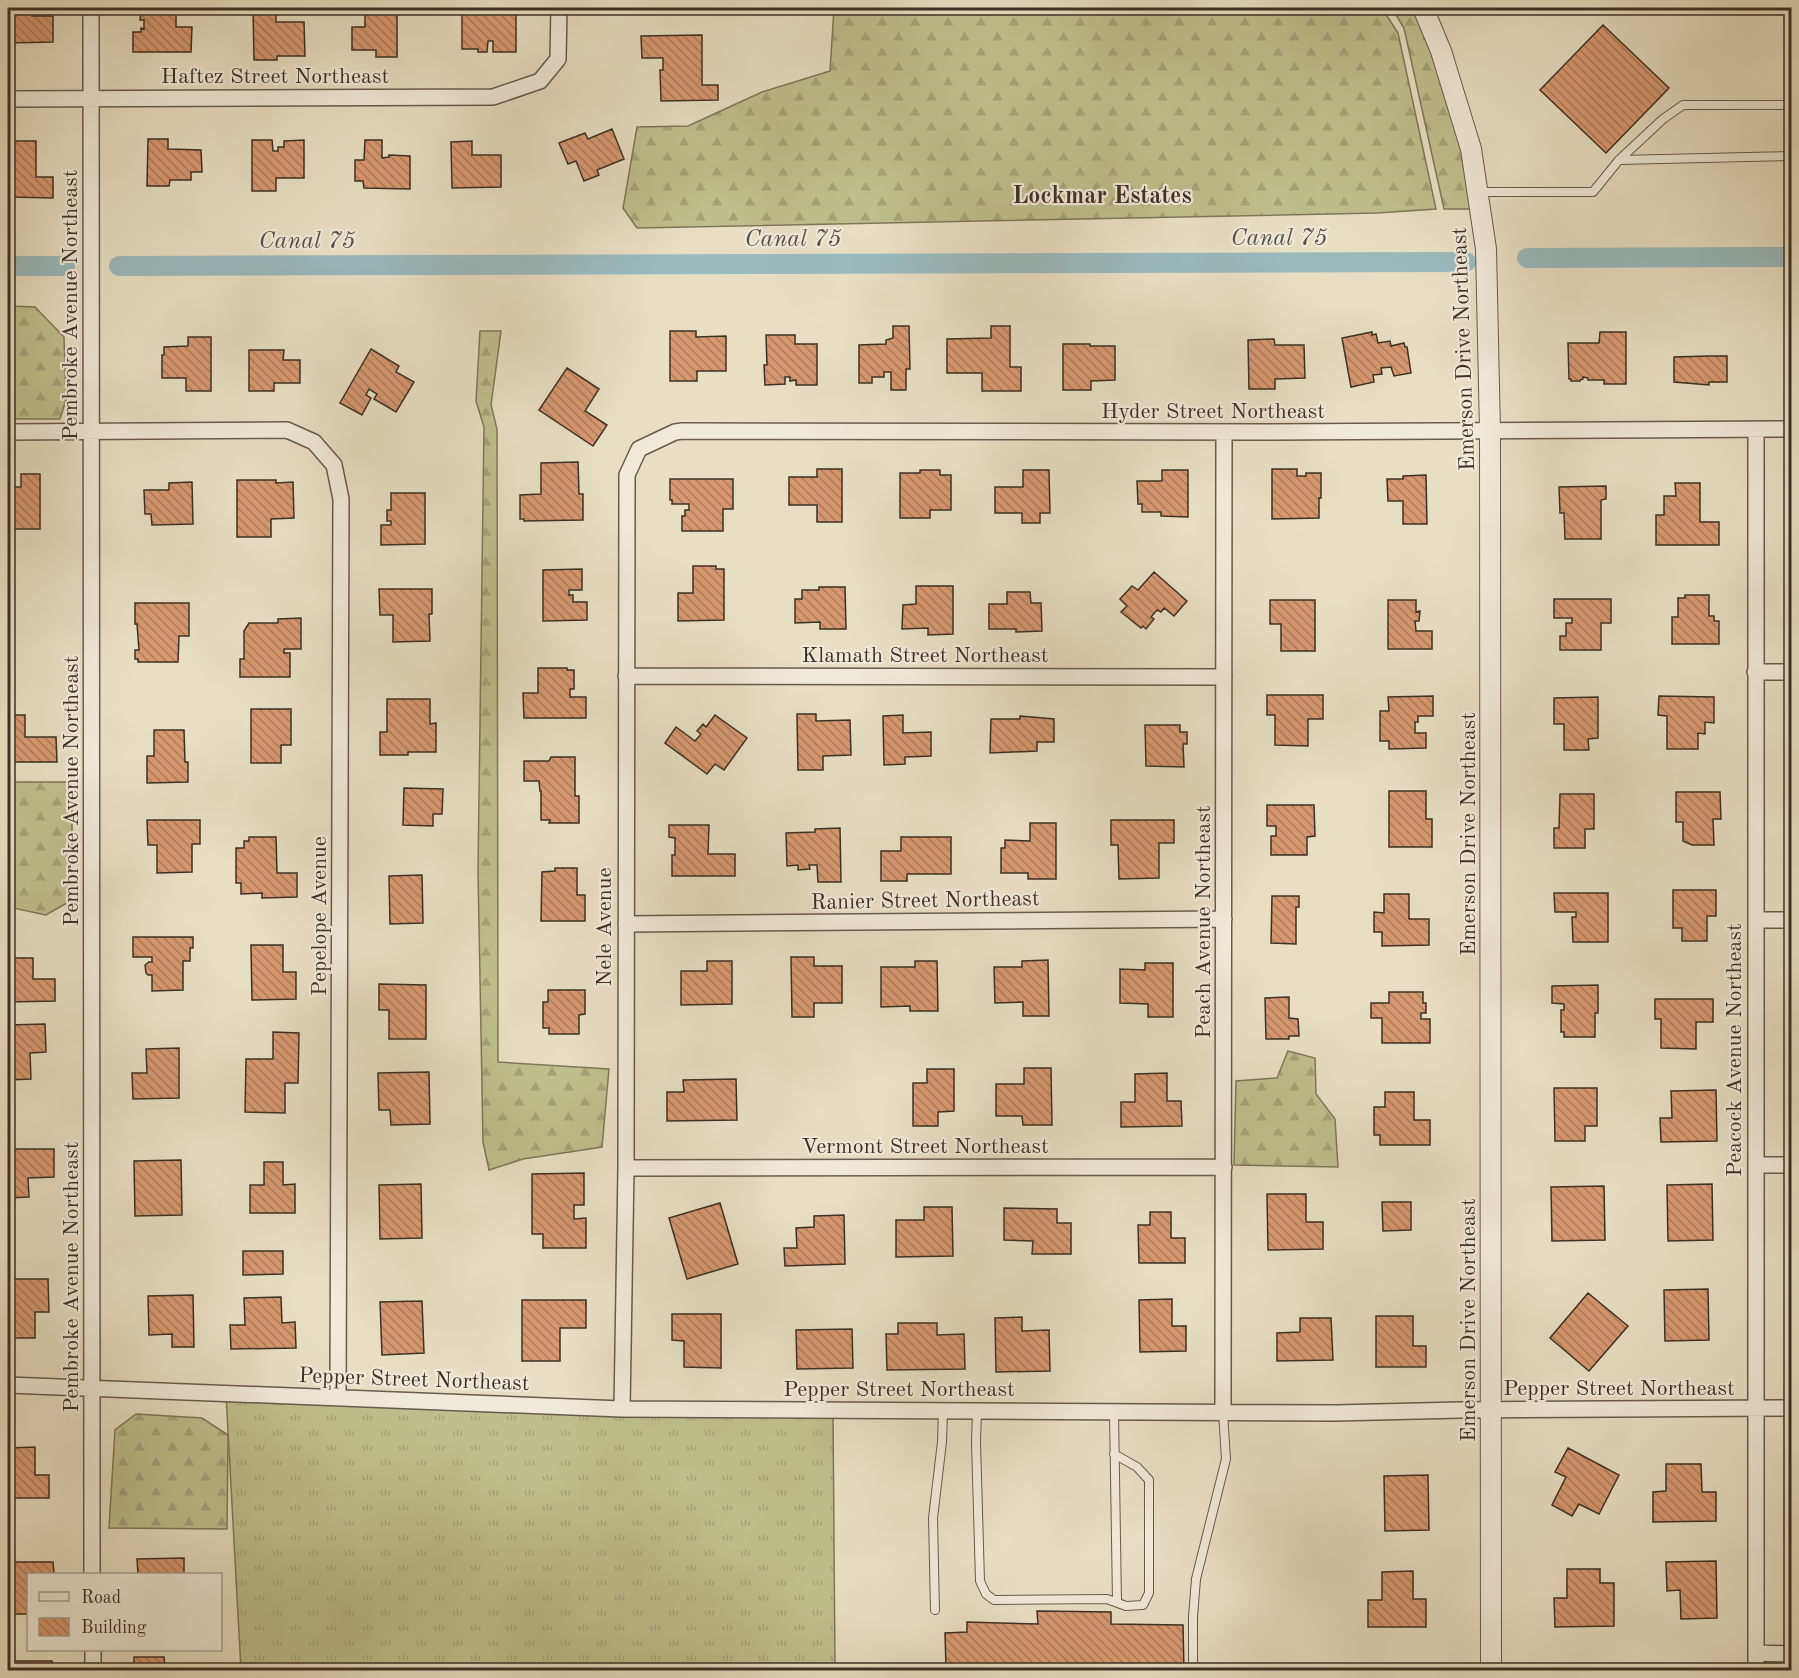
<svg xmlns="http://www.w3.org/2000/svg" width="1799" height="1678" font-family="'Old Standard TT',serif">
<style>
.grass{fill:url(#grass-tufts);stroke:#7d785a;stroke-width:1.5}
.forest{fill:url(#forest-firs);stroke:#7d785a;stroke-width:1.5}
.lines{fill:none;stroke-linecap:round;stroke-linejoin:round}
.canal{stroke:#9ababc;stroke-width:20}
.building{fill:url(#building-back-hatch);stroke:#3c3025;stroke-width:1.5}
.service-casing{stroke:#675c4c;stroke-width:10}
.minor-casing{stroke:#675c4c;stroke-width:18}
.tertiary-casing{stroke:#675c4c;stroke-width:22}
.service{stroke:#f0ead8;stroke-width:8}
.minor{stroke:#f0ead8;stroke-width:15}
.tertiary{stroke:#f0ead8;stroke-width:20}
.labels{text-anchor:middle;stroke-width:4.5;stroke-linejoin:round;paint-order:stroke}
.street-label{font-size:22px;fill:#3c3025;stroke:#f0ead8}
.neighbourhood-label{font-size:24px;font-weight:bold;fill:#3c3025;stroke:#f0ead8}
.water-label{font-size:24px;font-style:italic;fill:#54524b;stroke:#f0ead8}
</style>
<defs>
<pattern id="grass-tufts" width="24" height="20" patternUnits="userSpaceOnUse" patternTransform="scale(1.5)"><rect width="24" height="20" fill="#bebf8e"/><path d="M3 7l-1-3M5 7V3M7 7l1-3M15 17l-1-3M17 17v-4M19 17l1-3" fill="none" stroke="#a4a47a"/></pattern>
<pattern id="forest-firs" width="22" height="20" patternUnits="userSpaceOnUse" patternTransform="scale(1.5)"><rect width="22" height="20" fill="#bebf8e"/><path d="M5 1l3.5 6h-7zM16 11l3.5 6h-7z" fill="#a4a47a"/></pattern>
<pattern id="building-back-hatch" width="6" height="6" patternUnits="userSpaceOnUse" patternTransform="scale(1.5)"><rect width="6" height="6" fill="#d79870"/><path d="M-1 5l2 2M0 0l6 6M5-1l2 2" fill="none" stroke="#b07c5c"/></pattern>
</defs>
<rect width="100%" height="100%" fill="#e8dfc3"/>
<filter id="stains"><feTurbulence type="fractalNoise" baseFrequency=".00333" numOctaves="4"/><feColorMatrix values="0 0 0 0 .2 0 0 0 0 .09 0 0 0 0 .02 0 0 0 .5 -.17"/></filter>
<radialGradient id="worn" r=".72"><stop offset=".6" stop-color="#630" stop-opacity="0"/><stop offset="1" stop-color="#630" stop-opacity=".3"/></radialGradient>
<!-- grass -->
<path class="grass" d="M226 1394 833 1410 835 1670H241Z"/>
<!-- forest -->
<path class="forest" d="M834 8H1382L1398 33 1436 209 1377 213 637 228 623 208 637 127 688 126 762 92 830 71Z
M1392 8H1413L1432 55 1462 152 1471 209H1444L1404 28Z
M8 306 35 307 64 337 66 400 60 419H8Z
M480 331H501L491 405 497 429 498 1062 609 1069 602 1147 523 1159 489 1170 483 1142 478 870 484 427 476 401Z
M8 782H72V900L46 915 8 907Z
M1288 1051 1315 1058 1316 1094 1335 1119 1338 1167 1234 1165 1236 1081 1277 1078Z
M136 1414 202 1418 228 1435 227 1529 109 1528 115 1430Z"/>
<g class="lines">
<!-- canal -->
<path class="canal" d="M1527 258 1792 257
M8 266H65
M119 266 1466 262"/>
</g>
<!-- building -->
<path class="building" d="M8 8H32V16H53V42L8 43Z
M141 8H169V12H176V27H192L191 52H133V32H141V28L144 29V20H140Z
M253 8H276V22H304L305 56H277V60H254Z
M483 8H516V52H493V41H488L487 52H478V49H462V9H483Z
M365 13H397V57H376V50H352V27H365Z
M1603 25 1669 88 1606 153 1540 90Z
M702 35V85H718V100L661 101 660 70H663V58H642L641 36Z
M612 129 624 159 597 170 599 175 584 181 576 161 568 164 559 143 585 133 588 139Z
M148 139H168V149L201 150 202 172H191V180H170L169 186H147Z
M252 140H272L273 151H278V147H284V141L304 140V178H276V191H252Z
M365 140H382V158L389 157V155L410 156V189L364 188 363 181H355V160H364Z
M8 141H36V177H53V198L9 197Z
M472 141V155H501V187L452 188 451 142Z
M893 326H909L910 369H906V390H891V372H884V377H872V383H859V345L886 344V340L893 338Z
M991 326H1010V367H1021V391H982V373H947V339L991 338Z
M670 331H696V337L726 336V371H697V381H670Z
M1372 332V335L1376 334 1378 343 1390 341 1391 346 1404 343 1405 347H1407L1411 373 1394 376 1391 367 1381 368 1382 374 1373 375 1374 382 1351 387 1342 338Z
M1600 332H1626V384H1604V380H1588V378L1583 377V379L1580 380V381H1571V379H1569L1568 343H1599Z
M766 335H795V344H817V385H796V380L790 381V377H785V384L765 385 764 365H767Z
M188 337H211V391H186V378H162V355H164V347L188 346Z
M1274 339 1275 345H1304L1305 378 1275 379V389H1249L1248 340Z
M1063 344H1090V346H1115V380L1091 381V390H1063Z
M371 349 399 366 396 372 414 382 396 412 374 399 377 394 369 389 366 395 371 398 362 415 340 403Z
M249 350H284L283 360H300V383H274V391H249Z
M1709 356H1727V382H1709V385L1674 382V357Z
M567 368 599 389 585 411 607 425 593 446 539 410Z
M578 462 579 494H583V520L524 521V519H520V495L541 494V463Z
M817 469H842V522H817V505H789V477H817Z
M1272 469H1297V476H1306V473H1321V498H1319V518L1272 519Z
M920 470H940V475H951V510H930V518H900V473H920Z
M1023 470H1049L1050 513H1040V523H1022V513H995V487H1023Z
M1162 470H1188V517L1161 516V512H1142V504H1138L1137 481H1162Z
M21 474H40V529H8V482L10 481V487H21Z
M1426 475 1427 524H1403V501H1388L1387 479H1403V476Z
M670 479H733V509H723V531H682V516H685V510H689V504H672V500H670Z
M237 480H276V483L293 482 294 518 271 519V537H237Z
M192 482 193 524 152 525 151 514H145L144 490H169V483Z
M1675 483H1700V522H1719V545H1656V515H1664V496H1676Z
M1606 486V499L1601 500V539H1565L1564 513H1560L1559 487Z
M391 493H425V544L381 545V525H391V521H387V510H391Z
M693 566H716V569H724V620L678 621V593H693Z
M582 569V590H569V595H573V602H587V620L543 621V570Z
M1154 572 1187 601 1174 616 1164 608 1161 612 1157 610 1151 617 1154 619 1146 629 1143 626 1141 628 1121 612 1127 606 1120 599 1132 586 1138 590Z
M916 586H953V634L928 635V628L902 629 903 605 916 604Z
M819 587H845L846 629H820V622L795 623V599H802V590H819Z
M379 589H432V614H429L430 641 393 642V615H380Z
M1007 592H1030L1031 603H1041L1042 631 1016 632V629H989V604H1007Z
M1685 595H1709V616H1714V621H1719V644H1672V617H1678V598H1685Z
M1554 599H1611V623H1601V650H1560V636H1566V623H1572V618H1554Z
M1270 600H1315V651H1281V624H1270Z
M1388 600H1416V612L1420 611 1419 621H1415L1416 631H1432V649H1388Z
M135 603H189V636H179L178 662H138V659H135V650H139L137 624H135Z
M301 618V649H284V653H290V677H240V659H244V631L249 623H278V619Z
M538 668H567V670H574V689H570V697H586V718H524L523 693H538Z
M1267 695H1323V719H1308V746L1275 745V715H1267Z
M1433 696V716H1418V722H1415V733H1426V748L1389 749V741H1380V711H1389L1388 697Z
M1659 696 1714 697V723L1705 722V734L1698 733V749H1667V716L1658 715Z
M1598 697V738L1588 739 1589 750H1564V724H1554V698Z
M387 699H430V724L436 723V752H408V755H380V732H387Z
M251 709H291V745H281V763H251Z
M797 714H816V721L850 720 851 755 823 756V770H798Z
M8 715H25V737H56L57 762H8Z
M715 715 747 738 724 770 715 764 707 774 665 743 676 727 695 741 701 734 697 731 703 724 706 727Z
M903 715V733L931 732V756L905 757V764L884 765 883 716Z
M1020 716 1054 719V742H1037V751L990 753 991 719H1020Z
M1145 725H1180V732H1187V744H1183L1184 767 1146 766Z
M154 730H184L185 762H188V782L147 783V756H154Z
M551 757H575V796H579V823H549L550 820H541V791H540L539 781H524V761H549Z
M404 788 443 789 442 814H433V826L403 825Z
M1389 791H1426V819H1432V847H1389Z
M1676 792H1720L1721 819H1713L1714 845H1692L1683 841V822H1676Z
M1560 794H1594V829H1585V848H1554V828H1559Z
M1267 805H1314L1315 836 1307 837V855H1271V836H1276V826H1267Z
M147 820H200V844H192V872L157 873V845H148Z
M1111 820H1174V843H1159V878L1119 879 1118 845H1111Z
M1030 823H1056V879H1028V873H1001V848H1005V840L1030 841Z
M669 825H709L708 854H735V876H672V855H675V838L669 837Z
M840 828 841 882H818L817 865H809L810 869 798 870V865L787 866 786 833 815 832V829Z
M249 837H276L277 873H297V897L262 898V893L241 894V883H236V848H244V841H249Z
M901 837H951V874H907V881H881V851H901Z
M555 868H577V895H585V921H541L542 872 555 871Z
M422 875 423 923 390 924 389 876Z
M1673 890H1716V916H1707V941H1682V928H1673Z
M1554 893H1608V942H1573L1572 917H1576V912H1555Z
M1384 894H1409V919H1429V945L1382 946V932H1374V912L1384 913Z
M1272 896H1299V907H1296V944L1271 943Z
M133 937H193V948H190V961H183V990L152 991V975H148L146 973 145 965 149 962H152V957H133Z
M251 945H283V972H296V999L252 1000Z
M791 957H814V966H842V1003H814V1017H792Z
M8 958H33V979H55V1001L8 1002Z
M1048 960 1049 1016H1023V1002L995 1003 994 967H1022V961Z
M707 961H732V1004L681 1005V971H707Z
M915 961H937L938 1011H910V1006L881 1007V967H915Z
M1145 963H1173V1017H1148V1004L1120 1003V969L1145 970Z
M379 984 426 985V1039H389V1010H379Z
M1598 985V1013H1595V1037H1564V1032H1561V1010H1564V1004L1552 1003V986Z
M548 990H585V1014L579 1015V1034H549V1028H543V1002H548Z
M1389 992H1423V1003H1426V1013H1421V1019H1430V1043H1382V1018H1371V1003H1389Z
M1289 997V1018L1298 1019 1299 1036H1289V1039H1266L1265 998Z
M1655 999H1713V1022H1696V1049L1661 1048V1019H1655Z
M45 1024 46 1052 30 1053 31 1079 8 1080V1025Z
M273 1032 299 1033 298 1083H285V1113L245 1112 246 1059H273Z
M179 1048V1098L133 1099 132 1073H147L146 1049Z
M1024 1068H1051L1052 1125H1023L1022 1116H996V1084H1024Z
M927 1069H954V1111L938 1112V1126H913V1083H927Z
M429 1072 430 1124 391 1125 390 1110H379L378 1073Z
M1167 1073V1101H1181L1182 1126 1121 1127V1102H1135V1074Z
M736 1079 737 1120 667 1121V1092H684L683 1080Z
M1554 1088H1597V1126H1585V1141H1555Z
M1716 1090 1717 1141 1661 1142 1660 1118H1672L1671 1091Z
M1385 1092H1414V1120H1430V1145H1380V1135H1374V1107H1385Z
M8 1149H54V1177L28 1178 29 1197 8 1198Z
M181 1160 182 1215 135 1216 134 1161Z
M264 1162H283V1185L295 1184V1213H250V1185H264Z
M584 1173V1205H574V1219L586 1218V1248H543V1234H532V1174Z
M421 1184 422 1238 380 1239 379 1185Z
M1712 1184 1713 1240 1668 1241 1667 1185Z
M1604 1186 1605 1240 1552 1241 1551 1187Z
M1267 1194H1306V1222H1323V1249L1268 1250Z
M1382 1202H1411V1230L1383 1231Z
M720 1203 738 1264 687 1279 669 1218Z
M924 1207H952L953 1256 896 1257V1220H924Z
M1004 1208 1057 1209V1223H1071V1254H1032L1033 1241 1004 1240Z
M1150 1212H1171V1238H1185V1263H1139L1138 1225H1150Z
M844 1215 845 1264 785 1266 784 1248H797L796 1228 814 1227V1216Z
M243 1251H283V1274L243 1275Z
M13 1279H48L49 1312H35V1338H14Z
M1708 1289 1709 1340 1665 1341 1664 1290Z
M1588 1293 1628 1326 1589 1371 1550 1338Z
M193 1295 194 1347H172V1334L149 1335 148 1296Z
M281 1297 282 1323 295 1322 296 1348 231 1349 230 1325H245L244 1298Z
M1172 1299V1326H1186V1351L1140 1352 1139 1300Z
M522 1300H586V1328H560V1361H522Z
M422 1301 424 1353 382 1355 380 1302Z
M672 1314H721V1368L684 1367V1341L672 1340Z
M1376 1316H1413V1346H1426V1367H1376Z
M1022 1317V1331L1049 1330 1050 1371 996 1372 995 1318Z
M1300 1318H1331L1333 1360 1277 1361V1333L1300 1332Z
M898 1323H937V1335L964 1334 965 1369 887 1370 886 1334H898Z
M852 1329 853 1368 797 1369 796 1330Z
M35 1447V1475H49V1498H8V1448Z
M1568 1448 1619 1475 1599 1514 1579 1504 1572 1516 1552 1505 1566 1477 1555 1472Z
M1666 1464H1701L1702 1492H1716V1521L1653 1522V1492L1666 1491Z
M1428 1475 1429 1530 1385 1531 1384 1476Z
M184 1558V1574H138L137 1559Z
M1716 1561 1717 1618 1681 1619 1680 1590 1667 1591 1666 1562Z
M8 1562H53L54 1574H28V1614H8Z
M1567 1569H1600V1583H1614V1626L1555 1627 1554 1598H1567Z
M1413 1571V1599H1426V1627H1368V1600H1382V1572Z
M1037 1611 1111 1612V1624L1183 1625 1184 1670H968V1666L946 1668 945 1633 967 1632V1622L1038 1624Z
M134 1657H164L165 1670H178H134Z
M8 1661H52L53 1670H8Z"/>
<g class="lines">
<!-- service casing -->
<g class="service-casing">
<path id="service" d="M1619 160 1792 156
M1479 192H1593L1619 160 1663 119 1683 105H1792
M977 1411 976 1442 980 1581 986 1594 994 1600 1107 1599 1126 1606 1143 1605 1149 1593V1480L1137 1467 1114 1454
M1114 1412 1117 1602
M935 1610 933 1518 942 1442 943 1411
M1193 1670V1617L1196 1579 1226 1459 1223 1412"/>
</g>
<!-- minor casing -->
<g class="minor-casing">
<path id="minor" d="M91 8 92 1574
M8 99 493 97 540 81 558 59 559 8
M1756 430V1670
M8 432 287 430 314 442 334 465 341 499 338 1398
M1755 672H1792
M626 676 1224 677
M1756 920H1792
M626 924 1224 919
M1756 1165H1792
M626 1168 1224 1167
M8 1385 622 1409 1335 1413 1460 1410 1792 1408
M622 1409 626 1168 627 475 639 449 675 432 683 431 1261 432 1792 429
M1223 1412 1224 432
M93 1650V1670
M1756 1653 1792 1654"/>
</g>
<!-- tertiary casing -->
<g class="tertiary-casing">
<path id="tertiary" d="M1423 8 1441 51 1471 149 1486 249 1490 431 1491 1670"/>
</g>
<!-- service -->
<use href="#service" class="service"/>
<!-- minor -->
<use href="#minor" class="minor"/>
<!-- tertiary -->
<use href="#tertiary" class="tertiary"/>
</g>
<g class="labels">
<!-- street labels -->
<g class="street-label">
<text x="275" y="83">Haftez Street Northeast</text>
<text transform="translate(69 305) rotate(-90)" y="8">Pembroke Avenue Northeast</text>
<text transform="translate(1462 349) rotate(-92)" y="8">Emerson Drive Northeast</text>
<text x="1213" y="418">Hyder Street Northeast</text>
<text x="925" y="662">Klamath Street Northeast</text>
<text transform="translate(70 791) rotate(-90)" y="8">Pembroke Avenue Northeast</text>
<text transform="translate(1467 834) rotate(-90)" y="8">Emerson Drive Northeast</text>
<text transform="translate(925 899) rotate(-1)" y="8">Ranier Street Northeast</text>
<text transform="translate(318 916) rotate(-90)" y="8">Pepelope Avenue</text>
<text transform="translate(1202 922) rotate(-90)" y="8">Peach Avenue Northeast</text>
<text transform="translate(603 927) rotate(-90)" y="8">Nele Avenue</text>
<text transform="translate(1733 1050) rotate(-90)" y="8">Peacock Avenue Northeast</text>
<text x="925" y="1153">Vermont Street Northeast</text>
<text transform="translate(70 1277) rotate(-90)" y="8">Pembroke Avenue Northeast</text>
<text transform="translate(1467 1320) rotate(-90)" y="8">Emerson Drive Northeast</text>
<text transform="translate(414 1378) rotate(2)" y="8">Pepper Street Northeast</text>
<text x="1619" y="1395">Pepper Street Northeast</text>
<text x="899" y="1396">Pepper Street Northeast</text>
</g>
<!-- neighbourhood labels -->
<g class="neighbourhood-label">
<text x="1102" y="203">Lockmar Estates</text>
</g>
<!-- water labels -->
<g class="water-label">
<text x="1279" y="245">Canal 75</text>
<text x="793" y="246">Canal 75</text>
<text x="307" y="248">Canal 75</text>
</g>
</g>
<!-- margin -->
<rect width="1799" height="1678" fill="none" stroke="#e8dfc3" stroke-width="30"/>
<rect x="9" y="9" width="1781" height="1660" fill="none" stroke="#3c3025" stroke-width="3"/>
<rect x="15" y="15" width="1769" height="1648" fill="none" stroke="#3c3025" stroke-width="1.5"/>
<!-- legend -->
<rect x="27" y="1573" width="195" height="78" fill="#f0ead8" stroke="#a8a090" stroke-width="1.5"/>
<rect x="39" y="1592" width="30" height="9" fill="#f0ead8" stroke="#a8a090" stroke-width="1.5"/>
<text x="81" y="1603" font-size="18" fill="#3c3025">Road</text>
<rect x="39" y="1618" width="30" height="18" fill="url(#building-back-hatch)" stroke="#a8a090" stroke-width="1.5"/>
<text x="81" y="1633" font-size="18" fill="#3c3025">Building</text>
<rect width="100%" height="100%" filter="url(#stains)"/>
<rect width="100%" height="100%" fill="url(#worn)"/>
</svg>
